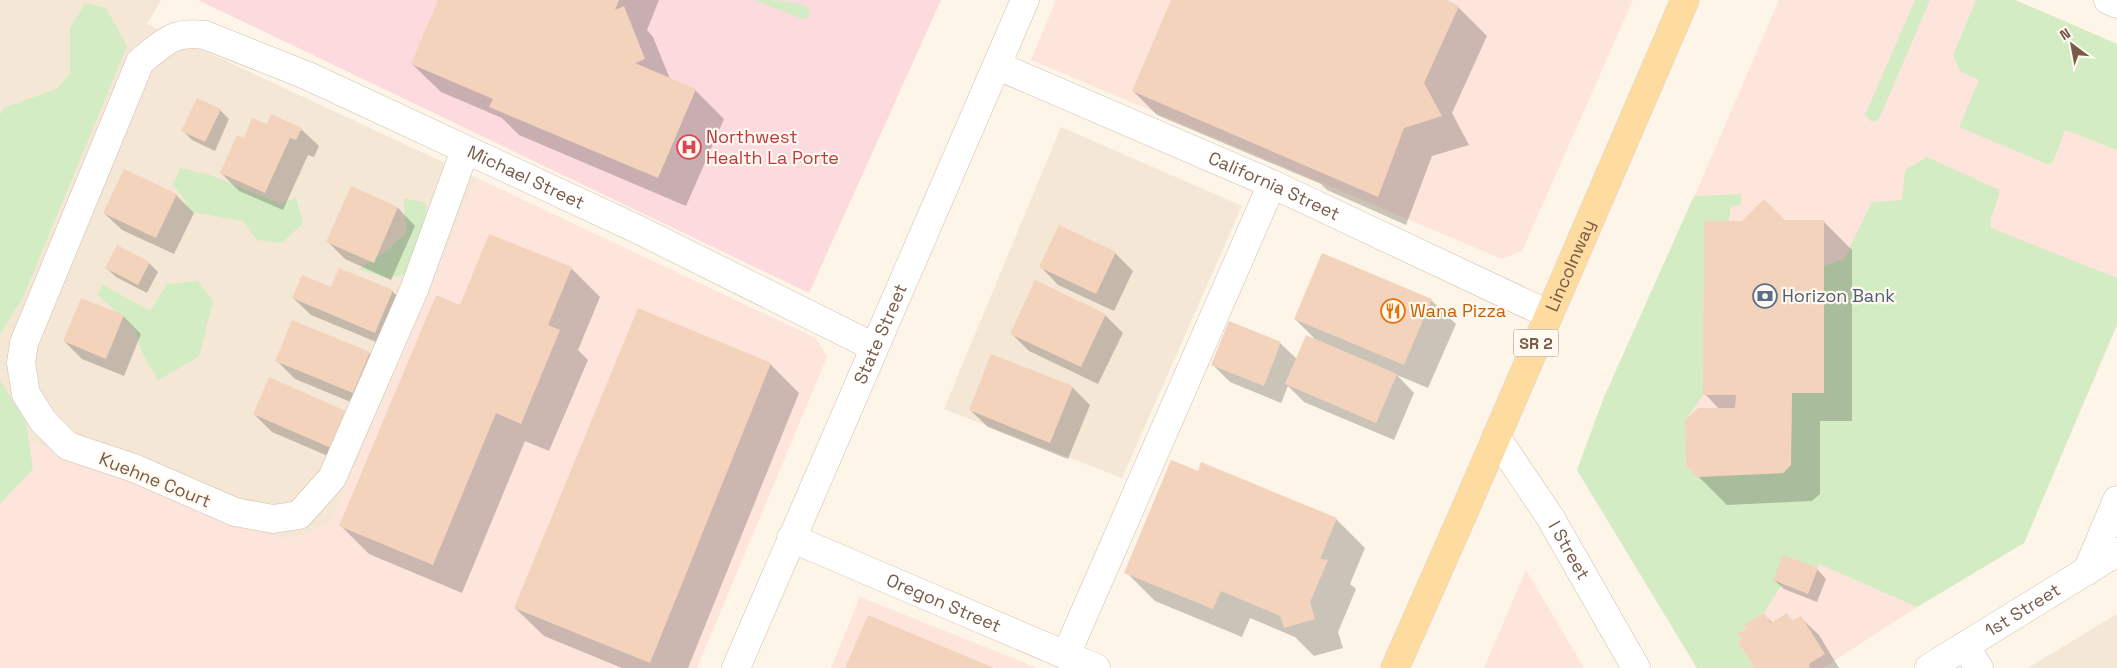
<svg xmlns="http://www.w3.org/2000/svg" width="2117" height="668" font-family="'Space Grotesk',sans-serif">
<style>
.residential{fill:#f5e7d5}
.commercial{fill:#fee5db}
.medical{fill:#fcdade}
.green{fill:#d4ecc4}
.shadow{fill:#0003}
.building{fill:#f4d3bd}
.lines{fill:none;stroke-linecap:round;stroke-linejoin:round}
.minor-casing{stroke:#d0bdac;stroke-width:29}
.major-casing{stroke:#dcd4d0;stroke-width:29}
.minor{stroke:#fff;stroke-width:28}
.major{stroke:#fedb9e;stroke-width:28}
.labels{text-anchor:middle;stroke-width:4.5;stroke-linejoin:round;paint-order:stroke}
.shield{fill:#fff9ef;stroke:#a18a7c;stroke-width:1}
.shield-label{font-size:16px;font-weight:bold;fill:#795b4a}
.health-label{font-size:18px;fill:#be3a42;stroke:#fff9ef;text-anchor:start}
.street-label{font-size:18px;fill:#795b4a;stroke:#fff9ef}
.service-label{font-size:18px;fill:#4e5e75;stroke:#fff9ef;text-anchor:start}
.food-label{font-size:18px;fill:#c56008;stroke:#fff9ef;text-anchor:start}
</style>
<rect width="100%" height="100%" fill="#fdf5e7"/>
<!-- residential -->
<path class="residential" d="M0 0H161L147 24 477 178 331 523 311 533 282 540 0 430Z
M1061 127 1242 206 1122 478 944 409Z
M2117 614V668H2028Z"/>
<!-- commercial -->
<path class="commercial" d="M1056 0H1633L1522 251 1502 259 1031 60Z
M1779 0H2015L2117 44V326L2024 543 1917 607 1823 668H1697L1577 470Z
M477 178 816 338 827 357 697 668H0V430L282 540 311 533 331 523Z
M1526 570 1584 668H1484Z
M860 597 1038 668H831Z"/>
<!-- medical -->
<path class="medical" d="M198 0H941L809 293Z"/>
<!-- green -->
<path class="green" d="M754 0C769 0 805 0 811 11L806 19H802Z
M1915 0H1930L1879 119 1872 122 1865 115Z
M1976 0H2015L2117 44V150L2065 130 2053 162 2047 164 1959 127 1979 80 1960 71 1953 55Z
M85 3 106 8 127 46 24 295 0 335V115L4 108 58 88 70 74V29Z
M1927 157 1999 190C2000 203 1988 214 1991 228L2117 278V324L2024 543 1917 607 1819 564 1818 568 1773 580 1782 584 1764 613 1745 625 1747 628 1738 633 1742 639 1738 642 1754 668H1697L1577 470 1604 397 1694 196 1741 194V205L1731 206 1703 395 1685 421 1686 466 1697 477 1783 473 1791 465 1792 393 1823 266 1844 259 1872 202 1902 200 1905 170Z
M180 168 210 175 281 204 296 197 303 223 282 243 257 240 243 221 192 212 173 184Z
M403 198 425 203 430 230 413 273 388 278 358 269 388 250 407 232Z
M198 281 213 301 199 357 158 380 142 353 135 329 97 294 103 285 150 311 167 284Z
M0 380 26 422 33 469 0 504Z"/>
<!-- shadow -->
<path class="shadow" d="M439 0H659L647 30 653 37 670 79 695 90 724 119 686 206 519 135 502 118 441 92 412 64Z
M1172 0H1444L1458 7 1487 36 1452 113 1469 145 1432 156 1406 225 1327 190 1321 184 1157 115 1133 91Z
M220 110 229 119 215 151 192 140 183 131Z
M267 126 301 129 319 146 314 157 308 155 283 210 239 191 221 173 244 139Z
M351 188 398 208 415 226 391 280 345 259 327 241Z
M176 195 194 213 174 254 122 230 104 213Z
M1785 221H1823L1852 250V421H1820V494L1812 501 1727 505 1687 465 1719 409 1705 394Z
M1060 227 1115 253 1133 271 1114 311 1058 285 1041 267Z
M149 263 158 272 147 293 116 277 106 268Z
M571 268 600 297 578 350 588 360 549 451 525 441 462 593 369 554 341 526 460 307Z
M331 288 392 291 410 309 393 349 311 315 293 298Z
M1431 300 1456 324 1428 388 1397 375 1414 393 1394 440 1304 402 1288 386 1281 403 1230 382 1213 365 1280 343 1297 359 1318 342 1295 319Z
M1105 315 1123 333 1098 384 1029 351 1011 333Z
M123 316 141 334 124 376 82 359 64 341Z
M369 353 387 371 370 410 295 379 277 361Z
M770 364 799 393 688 668H622L544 636 515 608Z
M270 379 349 465 272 432 254 414Z
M1072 387 1090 405 1068 459 988 427 970 410Z
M1199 473 1336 519 1365 548 1350 584 1356 589 1338 632 1343 648 1314 656 1295 637 1250 618 1242 637 1155 601 1126 572Z
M1817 569 1826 579 1817 602 1784 589 1774 580Z
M1764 615 1773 623 1786 615 1794 622 1801 618 1819 635 1839 668H1755Z"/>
<!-- building -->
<path class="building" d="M438 0H619L615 10 624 6 645 59 635 63 696 89 658 178 489 107 493 99 411 64Z
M1171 0H1447L1459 6 1424 83 1442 116 1404 128 1378 197 1132 91Z
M197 98 221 109 205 142 181 131Z
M271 114 302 128 296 140 290 138 265 193 220 173 237 135 244 138 252 118 267 124Z
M124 169 177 194 156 238 103 213Z
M351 186 398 207 374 263 326 242Z
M1764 199 1785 220H1824V393H1792L1791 465 1783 473 1697 477 1686 466 1685 420 1698 408H1735L1736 395H1703L1704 221H1742Z
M1059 225 1116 252 1096 294 1039 267Z
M489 234 572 267 548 325 560 330 521 424 496 413 433 565 339 526 436 295 460 305Z
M117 245 150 262 138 285 105 268Z
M1322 253 1432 299 1404 365 1294 319Z
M339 268 393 290 375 333 292 298 302 275 331 287Z
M1035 280 1106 314 1081 367 1010 334Z
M81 298 124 315 106 359 63 341Z
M638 308 771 363 650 663 514 608Z
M292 320 370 352 353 393 275 361Z
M1229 321 1281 342 1264 386 1211 365Z
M1306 335 1397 374 1376 423 1285 384Z
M991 354 1073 386 1050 443 969 410Z
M269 377 348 412 331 448 253 414Z
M1171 460 1198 471 1201 462 1337 518 1320 559 1328 560 1310 602 1315 619 1284 628 1280 616 1221 591 1213 609 1124 573Z
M1783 555 1818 568 1808 594 1773 580Z
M1764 613 1771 623 1787 613 1792 621 1801 616 1825 654 1809 664 1810 667 1808 668H1754L1738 642 1742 639 1738 633 1747 628 1744 625Z
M868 615 994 668H845Z"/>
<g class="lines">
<!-- minor casing -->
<g class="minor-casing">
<g id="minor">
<path d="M2108 0 2117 4"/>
<path id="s1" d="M998 66 1272 184 1548 314"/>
<path id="s2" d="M465 150 414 290 332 478 299 515 273 519 235 512 134 468 68 446 43 421 26 394 21 363 24 343 140 62C165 42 172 31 205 35L308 76 637 229 874 347"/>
<path id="s3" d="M1496 437 1550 517 1636 668"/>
<path id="s4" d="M791 538 1096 668"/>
<path d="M2087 571 2117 500"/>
<path d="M1965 646 1979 668"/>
<path d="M1066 655 1272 184"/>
<path id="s5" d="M736 668 1025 0"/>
<path id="s6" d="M1929 668 2117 552"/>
</g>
</g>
<!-- major casing -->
<g class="major-casing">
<g id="major">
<path id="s7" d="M1395 668 1464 512 1685 0"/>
</g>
</g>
<!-- minor -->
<use href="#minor" class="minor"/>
<!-- major -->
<use href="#major" class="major"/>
</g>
<!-- icons -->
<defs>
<g id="hospital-ring" transform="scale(1.25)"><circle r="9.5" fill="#fff9ef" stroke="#e0444e" stroke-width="1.5"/><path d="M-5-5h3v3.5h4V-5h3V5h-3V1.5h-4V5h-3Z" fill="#e0444e"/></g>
<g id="bank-ring" transform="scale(1.25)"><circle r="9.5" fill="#fff9ef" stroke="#5c6f8a" stroke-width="1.5"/><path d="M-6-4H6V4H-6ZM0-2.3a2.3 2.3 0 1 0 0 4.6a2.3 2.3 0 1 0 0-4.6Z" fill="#5c6f8a"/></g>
<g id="restaurant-ring" transform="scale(1.25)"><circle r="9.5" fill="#fff9ef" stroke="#e8710a" stroke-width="1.5"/><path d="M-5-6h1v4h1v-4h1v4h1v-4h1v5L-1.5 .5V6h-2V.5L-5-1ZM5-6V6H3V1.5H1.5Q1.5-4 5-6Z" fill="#e8710a"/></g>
</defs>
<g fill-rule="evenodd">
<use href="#hospital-ring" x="689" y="147"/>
<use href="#bank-ring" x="1765" y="296"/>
<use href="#restaurant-ring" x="1393" y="311"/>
</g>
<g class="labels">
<!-- shield labels -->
<rect class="shield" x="1513.5" y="329.5" width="45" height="27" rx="4"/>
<g class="shield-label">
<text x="1536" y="349">SR 2</text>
</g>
<!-- health labels -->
<g class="health-label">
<text x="706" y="143">Northwest<tspan x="706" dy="21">Health La Porte</tspan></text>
</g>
<!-- street labels -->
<g class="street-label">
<text dy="6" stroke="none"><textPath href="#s2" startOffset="1496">Michael Street</textPath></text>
<text dy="6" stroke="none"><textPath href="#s1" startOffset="301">California Street</textPath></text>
<text dy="6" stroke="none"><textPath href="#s7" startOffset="439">Lincolnway</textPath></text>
<text dy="6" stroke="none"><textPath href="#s5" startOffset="364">State Street</textPath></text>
<text transform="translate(155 480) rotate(22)" y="6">Kuehne Court</text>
<text dy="6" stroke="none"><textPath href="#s3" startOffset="135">I Street</textPath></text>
<text dy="6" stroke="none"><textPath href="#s4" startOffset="166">Oregon Street</textPath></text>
<text dy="6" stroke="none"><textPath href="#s6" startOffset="110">1st Street</textPath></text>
</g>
<!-- service labels -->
<g class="service-label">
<text x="1782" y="302">Horizon Bank</text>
</g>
<!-- food labels -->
<g class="food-label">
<text x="1410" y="317">Wana Pizza</text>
</g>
</g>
<!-- north arrow -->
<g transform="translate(2072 45) rotate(328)" stroke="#fff9ef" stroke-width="4" paint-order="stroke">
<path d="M0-4L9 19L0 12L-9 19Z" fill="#795b4a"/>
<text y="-8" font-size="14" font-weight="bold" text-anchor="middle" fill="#795b4a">N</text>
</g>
</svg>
